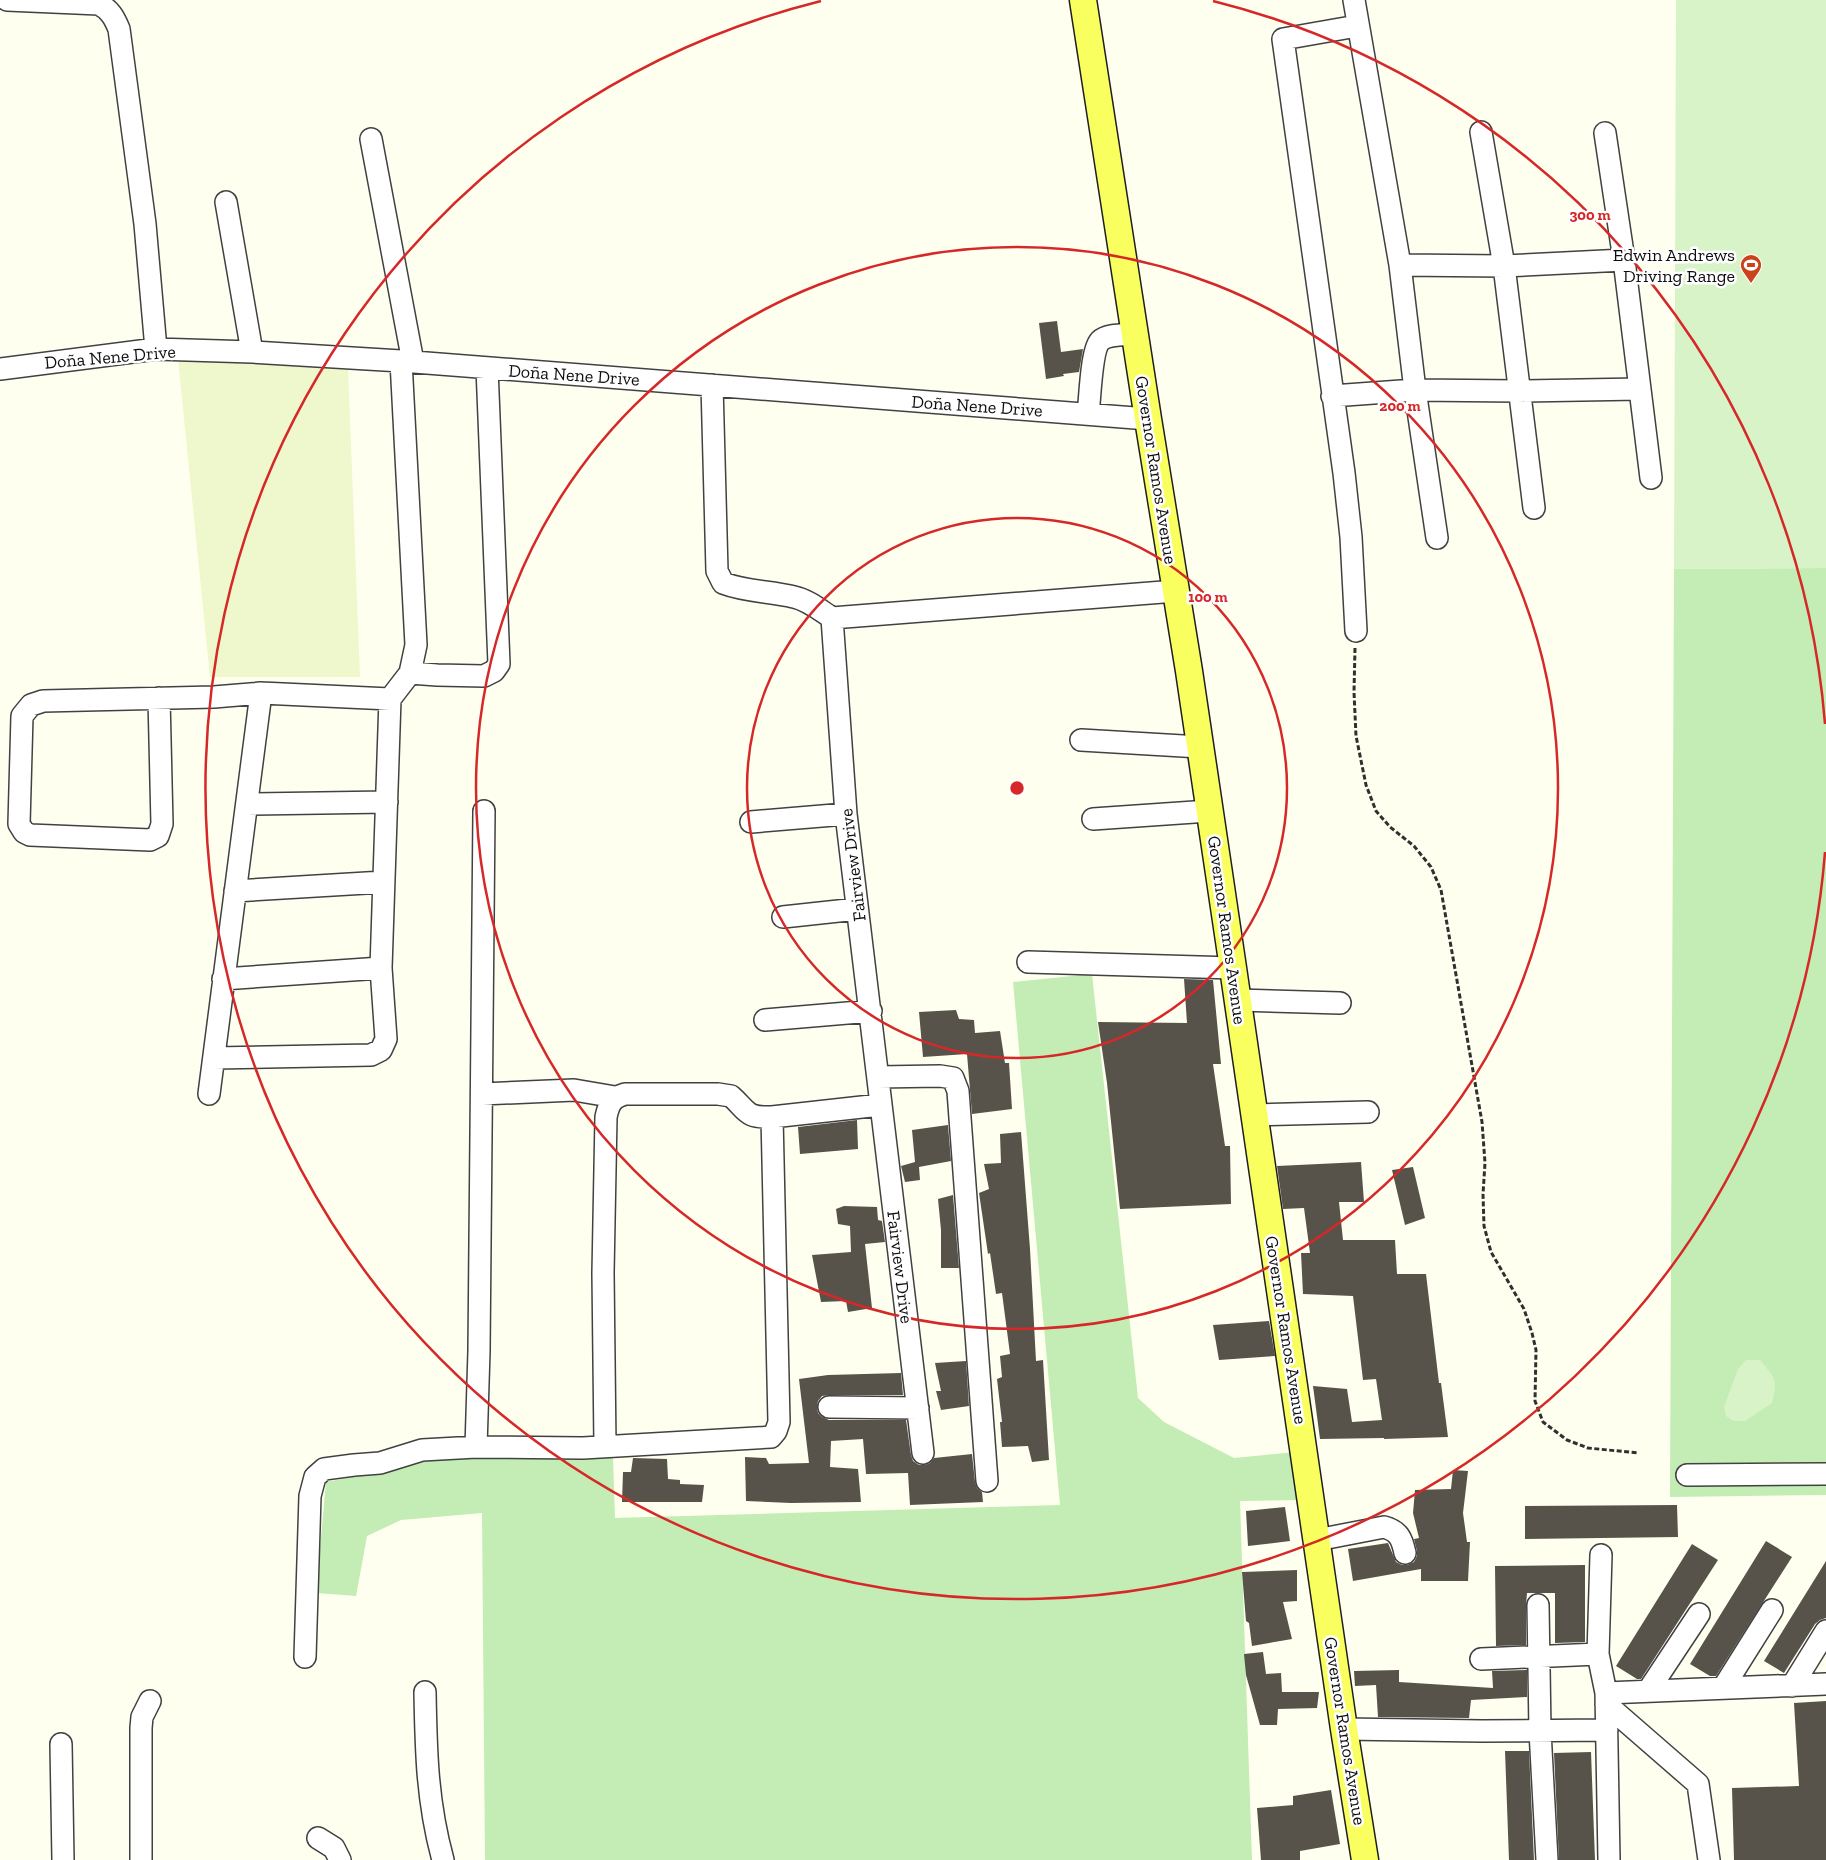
<svg xmlns="http://www.w3.org/2000/svg" width="1826" height="1860" font-family="'Zilla Slab',serif">
<style>
.farmland{fill:#eff8cd}
.green{fill:#c3edb5}
.pitch{fill:#d8f3c8}
.building{fill:#58534a}
.lines{fill:none;stroke-linecap:round;stroke-linejoin:round}
.minor-casing{stroke:#414141;stroke-width:24}
.major-casing{stroke:#1f1f1f;stroke-width:29}
.path{stroke:#303030;stroke-width:3;stroke-dasharray:5 2.5;stroke-linecap:butt}
.minor{stroke:#fff;stroke-width:21}
.major{stroke:#f9ff5f;stroke-width:26}
.ring{fill:none;stroke:#d62828;stroke-width:2.5}
.labels{text-anchor:middle;stroke-width:5;stroke-linejoin:round;paint-order:stroke}
.poi-label{font-size:18px;fill:#0e0e0e;stroke:#fff;text-anchor:end}
.street-label{font-size:18px;fill:#0e0e0e;stroke:#fff}
.centre{fill:#d62828;stroke:#fff;stroke-width:2.5}
.ring-label{font-size:15px;text-anchor:middle;font-weight:bold;fill:#d62828;stroke:#fff;stroke-width:5;stroke-linejoin:round;paint-order:stroke}
</style>
<rect width="100%" height="100%" fill="#feffef"/>
<!-- farmland -->
<path class="farmland" d="M178 359 348 367 360 677H210Z"/>
<!-- green -->
<path class="green" d="M1826 568V1495L1670 1497 1674 569Z
M1092 974 1138 1398 1164 1422 1234 1458 1295 1452 1300 1500 1240 1501 1252 1860H485L482 1513 401 1520 367 1536 356 1596 316 1593 326 1482 379 1472 420 1458 474 1457 613 1458 615 1518 1060 1505 1013 982Z"/>
<!-- pitch -->
<path class="pitch" d="M1676 0H1826V568L1674 569Z
M1746 1360H1760C1775 1378 1778 1380 1772 1403L1745 1421H1733L1726 1416 1724 1407 1738 1369Z"/>
<!-- building -->
<path class="building" d="M1057 321 1061 352 1083 349 1079 372 1063 374 1064 376 1046 379 1039 323Z
M1184 979 1213 980 1221 1064H1213L1225 1146H1230L1231 1204 1120 1209 1107 1083 1098 1022 1187 1023Z
M956 1010 959 1019 974 1020 975 1033 1000 1031 1005 1063H1009L1012 1109 972 1114 967 1054 923 1057 919 1012Z
M857 1120 858 1149 800 1154 798 1127Z
M948 1125 951 1161 919 1167 920 1180 905 1182 901 1166 915 1162 912 1130Z
M1021 1132 1030 1249 1036 1361 1043 1360 1049 1460 1032 1462 1028 1446 1002 1447 1000 1422H1002L997 1379 1002 1377 1000 1356 1010 1354 1002 1293 996 1294 990 1253 988 1254 979 1193 989 1189 984 1164 1001 1163 1000 1134Z
M1361 1162 1364 1202H1339L1343 1240H1395L1397 1274H1426L1439 1383H1441L1448 1437 1384 1439V1438L1320 1439 1313 1386 1347 1389 1352 1422 1382 1420 1376 1379 1363 1380 1353 1296 1303 1294 1301 1253H1310L1304 1208 1283 1209 1277 1166Z
M1413 1167 1425 1218 1405 1225 1392 1170Z
M953 1195 959 1268H941V1230L938 1199Z
M844 1206 877 1207 878 1220 882 1221 885 1242 865 1244 872 1308 848 1312 846 1301 821 1302 812 1255 851 1252 850 1226 838 1224 836 1209Z
M1269 1321 1275 1356 1219 1360 1213 1325Z
M966 1361 969 1406 941 1410 936 1391H941L935 1363Z
M901 1373 903 1395H829L822 1396 818 1401 817 1407 818 1413 822 1417 829 1420H906L911 1455 913 1461 919 1465H925L930 1463 934 1458 972 1454 975 1482 977 1488 982 1492 983 1502 910 1505 908 1473 866 1474 863 1439 831 1441 830 1467 858 1469 861 1502 791 1503 746 1501 745 1457 766 1458 769 1464 809 1463 799 1379 828 1375Z
M633 1458 667 1459 668 1479 680 1480V1484L704 1485 702 1502H622L623 1472H631Z
M1453 1470 1468 1471 1463 1513 1467 1542H1470L1468 1581H1421V1569L1353 1581 1348 1549 1388 1543 1396 1562 1402 1565H1407L1414 1562 1417 1556V1551L1414 1539 1419 1538 1413 1513 1415 1490 1451 1489Z
M1677 1505 1678 1537 1525 1539V1506Z
M1285 1507 1290 1541 1248 1546 1246 1511Z
M1766 1541 1792 1557 1716 1676H1710L1690 1664Z
M1692 1544 1718 1560 1641 1679H1637L1616 1666Z
M1826 1561V1618L1820 1620 1815 1624 1784 1673 1764 1661Z
M1585 1565V1642L1555 1643V1593H1527L1526 1605V1645L1496 1646 1495 1566Z
M1297 1570V1601L1283 1602 1292 1639 1252 1646 1249 1623 1246 1621 1242 1572Z
M1263 1652 1266 1674 1281 1673 1282 1692H1319L1317 1708 1278 1709 1277 1725H1260L1246 1675 1244 1654Z
M1399 1670V1682L1493 1688 1492 1671 1527 1670V1697L1471 1700 1469 1718 1378 1717 1376 1685 1355 1686 1354 1671Z
M1826 1701V1860H1734L1732 1788 1799 1786 1794 1703Z
M1505 1751H1529L1534 1860H1509Z
M1591 1752 1595 1860H1559L1554 1753Z
M1331 1790 1340 1844 1300 1851V1860H1261L1257 1808 1293 1805V1796Z"/>
<g class="lines">
<!-- minor casing -->
<g class="minor-casing">
<path id="minor" d="M7 0 99 4C110 10 114 17 119 29L145 224 156 349
M1354 0 1400 265 1415 390 1437 538
M1481 132 1504 266 1534 508
M1605 133 1624 260 1651 478
M371 139 413 362
M226 202 252 352
M1400 265 1504 266 1624 260
M0 369 156 349 252 352 401 361 1148 419
M712 385 717 571 723 583C746 592 770 591 794 597 808 600 820 610 832 618
M1332 396 1415 390 1518 391 1639 389
M1088 414C1090 400 1091 351 1100 341 1107 334 1125 335 1134 334
M1356 631 1351 537 1344 473 1283 39 1357 26
M410 673 437 675 484 676 494 671 499 664 487 368
M159 698 162 824 158 836 150 840 30 835 24 832 19 824 22 716 31 705 43 701 214 697 261 693 390 699
M1081 740 1200 747
M247 804 387 802
M1093 819 1209 811
M751 822 846 814
M235 891 383 882
M783 917 857 909
M1028 962 1233 968
M223 979 381 968
M1238 1000 1340 1003
M765 1020 871 1011
M214 1058 371 1055 381 1050 386 1039 381 968 390 699 410 673 416 645 401 361
M878 1077 940 1076 953 1078 958 1091 987 1481
M209 1094 261 693
M482 1094 574 1090 615 1097
M1254 1115 1368 1112
M829 1407 918 1408
M605 1446 603 1273 606 1117C609 1103 612 1098 625 1094H718L731 1096C748 1111 745 1118 772 1117
M476 1447 479 1351 484 811
M923 1453 846 814 832 618 1176 591
M1687 1475 1826 1474
M1317 1540 1384 1527C1399 1531 1402 1539 1405 1553
M1538 1605 1540 1731 1547 1860
M1598 1654 1601 1555
M305 1657 310 1496 315 1477 324 1469 354 1465 380 1463 422 1450 476 1447 583 1448 771 1437 776 1431 779 1422 772 1117 880 1105
M1481 1659 1598 1654 1606 1693
M1792 1686 1826 1631
M1723 1688 1772 1610
M1648 1691 1699 1614
M425 1692C426 1751 427 1802 443 1860
M1606 1704 1698 1784 1709 1860
M1344 1729 1482 1731 1607 1730
M61 1744 63 1860
M318 1838 334 1848 340 1860
M141 1860V1728L142 1717 150 1701
M1609 1860 1606 1693 1826 1684"/>
</g>
<!-- major casing -->
<g class="major-casing">
<path id="major" d="M1083 0 1148 419 1189 671 1233 968 1344 1729 1365 1860"/>
</g>
<!-- path -->
<path class="path" d="M1355 648 1354 692 1356 736 1366 785 1376 811 1390 827 1414 846 1431 867 1441 890 1482 1122 1485 1163 1483 1194 1484 1226 1491 1252 1524 1309 1532 1333 1536 1350 1535 1401 1543 1422 1567 1440 1588 1448 1638 1453"/>
<!-- minor -->
<use href="#minor" class="minor"/>
<!-- major -->
<use href="#major" class="major"/>
</g>
<!-- distance rings -->
<g class="ring">
<circle cx="1017" cy="788" r="270"/>
<circle cx="1017" cy="788" r="541"/>
<path d="M1825 852A811 811 0 1 1 821 1M1213 1A811 811 0 0 1 1825 724"/>
</g>
<!-- icons -->
<defs>
<g id="stadium-pin" transform="scale(1.125)"><path d="M0 17L-7.5 6A9.5 9.5 0 1 1 7.5 6Z" fill="#ca431b" stroke="#fff"/><path d="M0-5a6.5 5 0 1 0 0 10a6.5 5 0 1 0 0-10ZM-3.5-1.8h7v3.6h-7Z" fill="#fff"/></g>
</defs>
<g fill-rule="evenodd">
<use href="#stadium-pin" x="1751" y="265"/>
</g>
<g class="labels">
<!-- poi labels -->
<g class="poi-label">
<text x="1735" y="261">Edwin Andrews<tspan x="1735" dy="21">Driving Range</tspan></text>
</g>
<!-- street labels -->
<g class="street-label">
<text transform="translate(110 357) rotate(-5)" y="6">Doña Nene Drive</text>
<text transform="translate(574 375) rotate(4)" y="6">Doña Nene Drive</text>
<text transform="translate(977 406) rotate(4)" y="6">Doña Nene Drive</text>
<text transform="translate(1156 470) rotate(81)" y="6">Governor Ramos Avenue</text>
<text transform="translate(853 865) rotate(-97)" y="6">Fairview Drive</text>
<text transform="translate(1227 930) rotate(82)" y="6">Governor Ramos Avenue</text>
<text transform="translate(900 1267) rotate(83)" y="6">Fairview Drive</text>
<text transform="translate(1286 1330) rotate(81)" y="6">Governor Ramos Avenue</text>
<text transform="translate(1345 1731) rotate(81)" y="6">Governor Ramos Avenue</text>
</g>
</g>
<circle cx="1017" cy="788" r="8" class="centre"/>
<g class="ring-label">
<text x="1590" y="220">300 m</text>
<text x="1400" y="411">200 m</text>
<text x="1208" y="602">100 m</text>
</g>
</svg>
